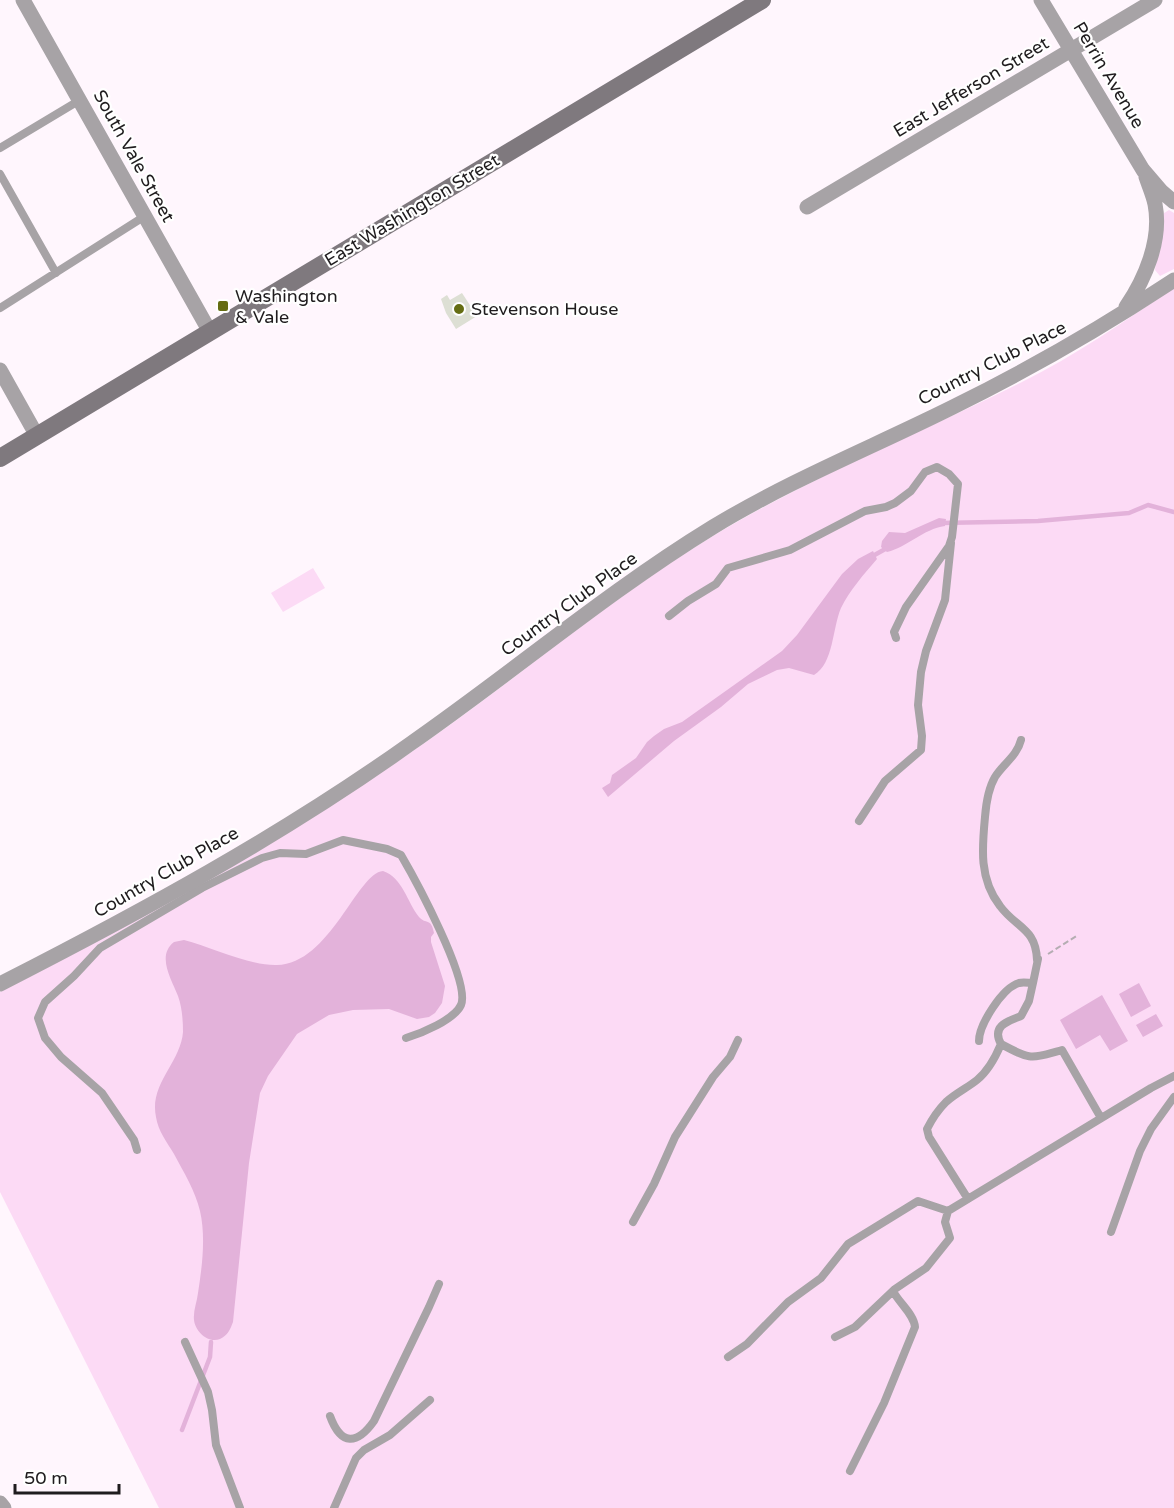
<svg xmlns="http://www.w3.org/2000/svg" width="1174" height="1508" font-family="'Varela Round',sans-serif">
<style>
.green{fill:#fcdaf5}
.water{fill:#e3b2da}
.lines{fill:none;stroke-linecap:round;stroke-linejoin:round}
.stream{stroke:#e3b2da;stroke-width:4.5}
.building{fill:#dddfd4}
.path{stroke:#b4adb2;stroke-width:2;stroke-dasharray:6 3;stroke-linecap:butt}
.lane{stroke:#a7a3a6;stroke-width:8}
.street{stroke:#a7a3a6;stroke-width:15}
.secondary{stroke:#7f797e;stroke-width:18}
.poi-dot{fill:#656d13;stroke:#fff;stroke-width:2}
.labels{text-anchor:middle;stroke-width:4.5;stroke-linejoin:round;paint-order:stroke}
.street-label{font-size:18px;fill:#1f1c1e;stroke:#fff}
.poi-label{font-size:18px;fill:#1f1c1e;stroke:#fff;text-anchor:start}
</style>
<rect width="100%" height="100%" fill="#fff6fd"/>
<!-- green -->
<path class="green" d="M1169 210 1174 213V269L1160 276 1155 270 1161 215Z
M1174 288V1508H159L0 1192V992C133 924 263 851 388 768 499 695 599 605 713 536 812 476 919 434 1022 382 1075 356 1124 321 1174 288Z
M313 568 325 588 283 612 271 593Z"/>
<!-- water -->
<path class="water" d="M939 518 946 519 945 526C923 529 908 547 887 552L881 547 882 541 889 532 905 533Z
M873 551 877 559C864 574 850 590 841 608 832 629 834 663 814 675L789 668 777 670 748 684 721 707 674 741 608 797 602 788 610 783 612 775 636 758 647 742 654 736 664 729 682 722 782 651 797 635 842 574 858 559Z
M383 871C403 878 407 902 419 917 426 925 431 917 434 933L431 937V942L445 986 442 1003 435 1013 429 1017 417 1019 389 1009 353 1010 329 1015 297 1034 268 1076 260 1093 249 1163 233 1322C230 1330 228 1335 220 1339 208 1344 195 1331 194 1320 193 1311 197 1302 198 1293 202 1267 206 1237 200 1211 195 1190 184 1173 174 1154 167 1142 158 1131 156 1117 149 1084 181 1062 183 1032 183 1020 182 1007 178 996 172 980 156 956 174 942L184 940C211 947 250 966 277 965 330 964 357 873 383 871Z
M1139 983 1151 1006 1131 1017 1119 994Z
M1102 995 1128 1041 1110 1051 1100 1035 1076 1049 1060 1020Z
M1156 1014 1163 1026 1143 1037 1136 1025Z"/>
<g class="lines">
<!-- stream -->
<path class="stream" d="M941 523 1038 521 1129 513 1148 505 1174 512
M871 557 887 548
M182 1430 210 1357 211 1342"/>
</g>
<!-- building -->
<path class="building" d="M462 293 477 316 456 329 446 313 441 299 447 295 450 300Z"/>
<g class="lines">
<!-- path -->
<path class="path" d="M1048 954 1078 935"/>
<!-- lane -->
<path class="lane" d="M0 148 80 100
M0 174 56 273
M0 308 145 216
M669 616 688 601 716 584 728 568 790 550 865 511 886 507 895 503 911 491 925 472 937 467 949 474 958 484 952 537 949 546 906 607 894 632 896 638
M1021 740C1017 756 1003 764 995 777 988 789 986 804 985 817 982 848 979 879 1000 906 1016 928 1036 928 1037 960
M859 821 885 781 921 750 922 736 918 705 921 672 926 651 945 600 951 543
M979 1041C979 1025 1002 988 1019 983 1023 982 1029 983 1033 983L1038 959
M1001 1044C1031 1060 1029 1059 1062 1050L1101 1118
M137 1150 134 1140 102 1093 61 1057 45 1038 38 1018 45 1002 74 976 100 948 202 888 262 858 280 853 306 854 343 840 387 849 401 855C415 879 471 982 461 1005 454 1020 422 1033 406 1038
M968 1199 929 1137 927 1129C932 1119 938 1110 946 1102 956 1093 967 1088 977 1080 988 1071 996 1056 1001 1044 991 1026 1008 1021 1021 1016L1029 1001 1033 983
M633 1222 654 1184 675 1137 713 1077 730 1057 738 1040
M1111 1232 1140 1151 1151 1129 1174 1097
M835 1337 855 1327 895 1289 926 1268 950 1238 945 1222 948 1211
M185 1342 208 1392 212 1410 216 1445 240 1508
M728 1357 747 1344 788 1302 821 1278 848 1244 918 1201 948 1211 1151 1088 1174 1076
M330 1416C341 1446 357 1445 374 1421L429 1307 439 1284
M850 1471 884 1403 915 1327C914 1314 899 1303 893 1291
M334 1508 356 1458 364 1450 390 1435 430 1400"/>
<!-- street -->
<path class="street" d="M23 0 210 332
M1041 0 1143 170 1161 191 1174 202
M807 207 1155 0
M1126 307C1145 279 1162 240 1155 204 1153 195 1149 186 1146 177
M0 370 37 436
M0 984C141 912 281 836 410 744 512 673 607 592 713 527 790 480 873 447 953 407 1030 369 1103 327 1174 280
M0 1503 4 1508"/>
<!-- secondary -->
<path class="secondary" d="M0 458 762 0"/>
</g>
<!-- markers -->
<g class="poi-dot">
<rect x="217" y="300" width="12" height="12" rx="3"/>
<circle cx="459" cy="309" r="6"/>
</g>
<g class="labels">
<!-- street labels -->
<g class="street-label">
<text transform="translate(1109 75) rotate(59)" y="6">Perrin Avenue</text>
<text transform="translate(971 87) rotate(-31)" y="6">East Jefferson Street</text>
<text transform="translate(134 156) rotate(61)" y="6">South Vale Street</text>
<text transform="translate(412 210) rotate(-31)" y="6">East Washington Street</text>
<text transform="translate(992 363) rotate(-27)" y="6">Country Club Place</text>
<text transform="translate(569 604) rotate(-36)" y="6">Country Club Place</text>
<text transform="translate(166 872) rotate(-30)" y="6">Country Club Place</text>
</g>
<!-- poi labels -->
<g class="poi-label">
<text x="235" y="302">Washington<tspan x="235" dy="21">&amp; Vale</tspan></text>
<text x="471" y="315">Stevenson House</text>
</g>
</g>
<!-- scale -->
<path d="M15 1484v9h104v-9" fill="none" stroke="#1f1c1e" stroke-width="3"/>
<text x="24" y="1484" font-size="18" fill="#1f1c1e" stroke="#ffffff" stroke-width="4.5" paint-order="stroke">50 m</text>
</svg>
